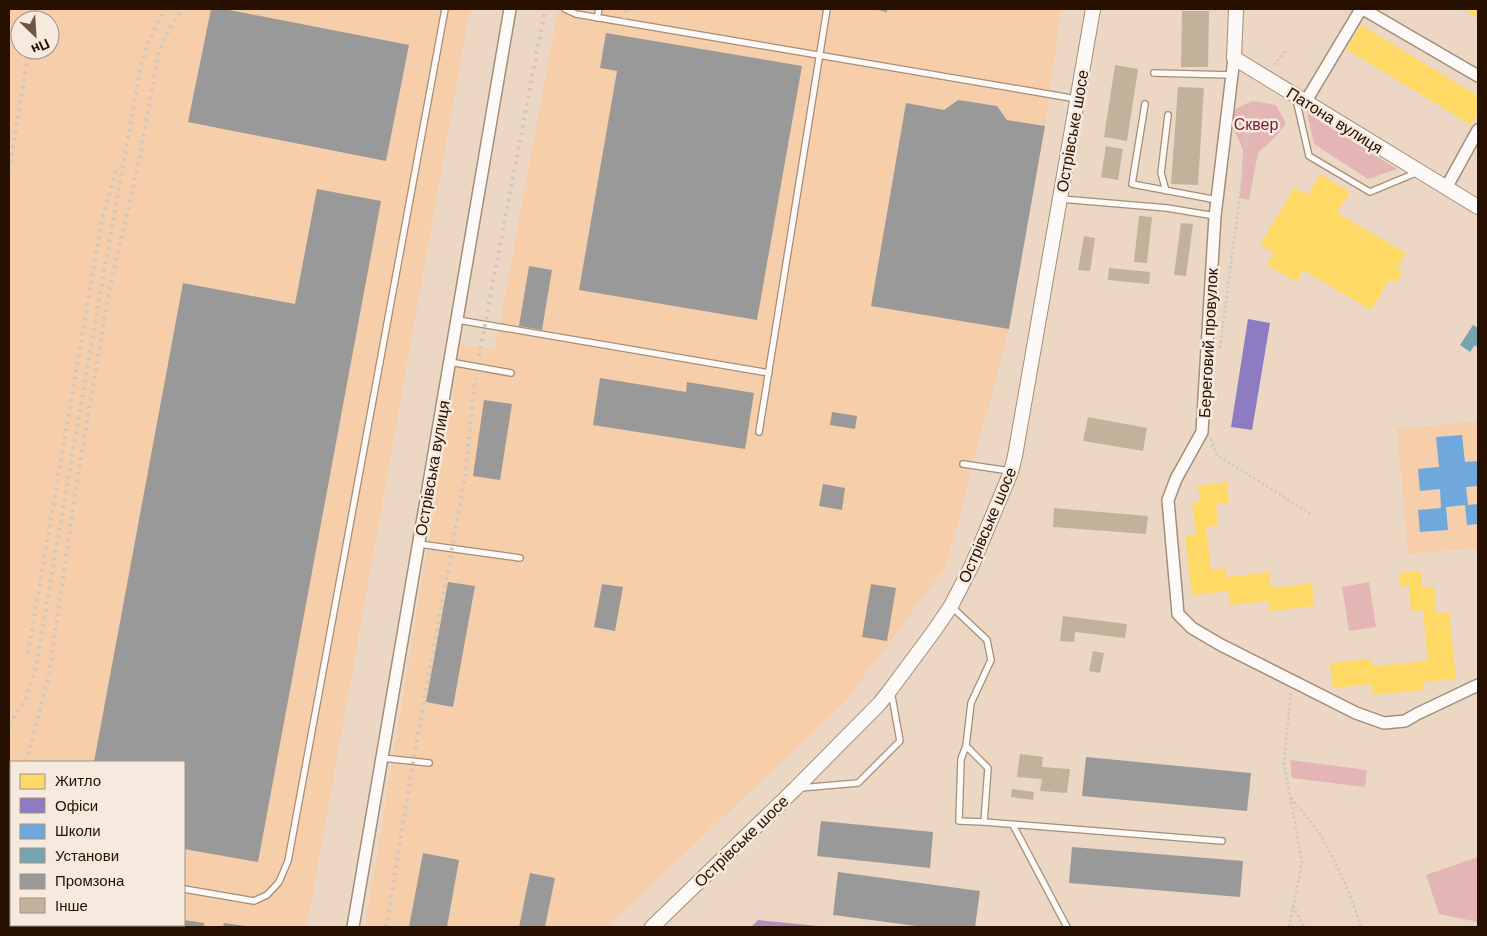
<svg xmlns="http://www.w3.org/2000/svg" width="1487" height="936" font-family="'DM Sans',sans-serif">
<style>
.built{fill:#f6ceaa;fill-rule:evenodd}
.green{fill:#e3b5b5}
.water{fill:#ae93bc}
.homes{fill:#ffd966}
.offices{fill:#8e7cc3}
.schools{fill:#6fa8dc}
.public{fill:#76a5af}
.industry{fill:#999}
.building{fill:#c2b29b}
.lines{fill:none;stroke-linecap:round;stroke-linejoin:round}
.service-casing{stroke:#a28e79;stroke-width:8}
.minor-casing{stroke:#a28e79;stroke-width:14}
.tertiary-casing{stroke:#a28e79;stroke-width:16}
.path{stroke:#cec8c1;stroke-width:2.5;stroke-dasharray:2.5 2.5;stroke-linecap:butt}
.service{stroke:#fcf9f6;stroke-width:5.5}
.minor{stroke:#fcf9f6;stroke-width:11}
.tertiary{stroke:#fcf9f6;stroke-width:14}
.rail{stroke:#cdc7c1;stroke-width:4;stroke-dasharray:2.5 5;stroke-linecap:butt}
.labels{text-anchor:middle;stroke-width:5;stroke-linejoin:round;paint-order:stroke}
.street-label{font-size:16px;fill:#271000;stroke:#f6e9dd}
.park-label{font-size:16px;fill:#7a193c;stroke:#f6e9dd}
</style>
<rect width="100%" height="100%" fill="#ecd7c4"/>
<!-- built -->
<path class="built" d="M9 9H470L307 927H9ZM20 20H50V50H20ZM11 762H184V925H11Z
M558 9H1061L1045 126 1009 329 946 566 845 702 607 927H365L461 344 495 350Z
M1478 421V548L1408 554 1397 429Z"/>
<!-- green -->
<path class="green" d="M1252 101 1276 105 1286 123 1279 133 1258 153 1249 200 1240 198 1243 150 1231 123 1235 109Z
M1307 113 1397 169 1368 179 1314 144Z
M1369 582 1376 627 1349 631 1342 587Z
M1290 760 1367 770 1365 787 1292 778Z
M1478 857V922L1439 914 1426 875Z"/>
<!-- water -->
<path class="water" d="M758 920 828 927H751Z"/>
<!-- homes -->
<path class="homes" d="M1463 9H1478V13L1476 17Z
M1361 25 1478 96V113L1471 125 1346 49Z
M1320 174 1350 192 1337 213 1406 253 1397 268 1403 271 1396 283 1390 279 1371 310 1303 270 1297 282 1267 265 1274 253 1260 245 1294 188 1308 195Z
M1227 482 1229 503 1216 504 1218 525 1206 527 1211 570 1225 568 1226 577 1269 572 1271 588 1312 583 1314 606 1270 611 1269 601 1230 605 1228 591 1192 595 1185 536 1196 535 1192 503 1200 502 1198 486Z
M1421 571 1422 588 1434 587 1436 614 1449 612 1456 679 1423 682 1424 690 1373 695 1372 684 1333 688 1330 663 1372 659V666L1428 661 1423 610 1411 611 1409 585 1400 586 1399 573Z"/>
<!-- offices -->
<path class="offices" d="M1248 319 1270 323 1252 430 1231 427Z"/>
<!-- schools -->
<path class="schools" d="M1462 435 1465 462 1478 461V486L1466 487 1468 505 1478 504V524L1467 525 1465 505 1446 507 1448 530 1420 532 1418 510 1441 508 1440 489 1420 491 1418 469 1439 467 1436 437Z"/>
<!-- public -->
<path class="public" d="M1473 325 1478 328V348L1475 345 1470 352 1460 345Z"/>
<!-- industry -->
<path class="industry" d="M211 9H224L409 45 386 161 188 122Z
M873 9H887V12Z
M606 33 802 66 757 320 579 290 617 71 600 68Z
M958 100 997 106 1007 120 1045 126 1009 329 871 306 906 103 944 110Z
M317 189 381 201 258 862 184 849V762H94L183 283 295 304Z
M529 266 552 270 542 330 519 326Z
M600 378 686 392 687 382 754 393 745 449 593 425Z
M484 400 512 404 500 480 473 476Z
M832 412 857 416 855 429 830 425Z
M823 484 845 488 842 510 819 506Z
M448 582 475 586 453 707 426 702Z
M602 584 623 587 615 631 594 627Z
M871 584 896 588 887 641 862 637Z
M1086 757 1251 773 1247 811 1082 796Z
M821 821 933 832 930 868 817 856Z
M1072 847 1243 861 1240 897 1069 883Z
M423 853 459 860 447 927H409Z
M838 872 980 891 975 927H924L833 915Z
M530 873 555 878 545 927H519Z
M184 920 204 923V927H51V925H184Z
M224 923 246 926V927H223Z"/>
<!-- building -->
<path class="building" d="M1182 11H1209L1208 67H1181Z
M1115 65 1138 69 1127 141 1104 137Z
M1178 87 1204 88 1198 185 1171 184Z
M1106 146 1123 149 1118 180 1101 177Z
M1139 216 1152 217 1147 263 1134 262Z
M1181 223 1193 224 1186 276 1174 275Z
M1084 236 1095 238 1090 271 1078 270Z
M1109 268 1150 272 1149 284 1108 280Z
M1088 417 1147 428 1143 451 1083 441Z
M1054 508 1148 516 1146 534 1053 527Z
M1063 616 1127 624 1125 638 1075 632 1074 642 1060 641Z
M1093 651 1104 653 1100 673 1089 671Z
M1020 754 1043 757 1042 767 1070 769 1067 793 1040 791 1042 779 1017 777Z
M1012 789 1034 792 1033 800 1011 797Z"/>
<g class="lines">
<!-- service casing -->
<g class="service-casing">
<path id="service" d="M565 9 576 14 1077 99
M597 18 599 9
M1154 73 1232 75
M1296 99 1309 156 1370 192 1418 172
M1145 104 1132 184 1217 200
M1166 191 1161 173 1168 115
M1061 199 1167 208 1215 216
M458 320 769 373
M450 362 511 373
M759 432 827 9
M963 464 1010 471
M419 544 520 558
M951 606 987 640 991 660 971 703 966 746 961 759 959 821 984 822
M966 746 988 768 984 822 1222 841
M382 758 429 763
M800 788 858 783 900 741 891 691
M1013 825 1067 927
M9 858 11 859
M184 889 254 901 267 895 279 882 288 861 445 9"/>
</g>
<!-- minor casing -->
<g class="minor-casing">
<path id="minor" d="M1363 9 1478 76
M1234 58 1215 216 1202 432 1176 479 1168 500 1178 614 1192 628 1221 645 1356 713 1384 723 1405 721 1417 714 1478 685
M1306 101 1361 9
M1446 188 1478 130
M353 927 510 9"/>
</g>
<!-- tertiary casing -->
<g class="tertiary-casing">
<path id="tertiary" d="M1236 9 1234 58 1478 207
M652 927 796 788 880 703 891 689 934 631 951 606 972 565 1011 472 1015 456 1093 9"/>
</g>
<!-- path -->
<path class="path" d="M1274 65 1286 50
M1220 348 1252 101
M1211 439 1217 455 1311 514
M1291 798C1301 811 1314 824 1322 838 1338 866 1352 897 1361 927
M1293 906 1304 927
M1289 927 1302 863 1284 762 1291 693"/>
<!-- service -->
<use href="#service" class="service"/>
<!-- minor -->
<use href="#minor" class="minor"/>
<!-- tertiary -->
<use href="#tertiary" class="tertiary"/>
<!-- rail -->
<path class="rail" d="M259 16 261 9
M34 20 37 9
M624 20 626 9
M9 170 29 50
M479 356 545 9
M28 653 101 225 117 166
M9 724 26 699 36 667 99 300 141 65 148 42 165 9
M26 762 49 675 77 481 110 287 139 162 158 56 164 38 182 9
M9 797H11
M386 927 413 762 465 477 475 378"/>
</g>
<g class="labels">
<!-- street labels -->
<g class="street-label">
<text transform="translate(1335 120) rotate(32)" y="6">Патона вулиця</text>
<text transform="translate(1072 131) rotate(-80)" y="6">Острівське шосе</text>
<text transform="translate(1208 343) rotate(-87)" y="6">Береговий провулок</text>
<text transform="translate(432 468) rotate(-80)" y="6">Острівська вулиця</text>
<text transform="translate(987 525) rotate(-67)" y="6">Острівське шосе</text>
<text transform="translate(741 841) rotate(-44)" y="6">Острівське шосе</text>
</g>
<!-- park labels -->
<g class="park-label">
<text x="1256" y="130">Сквер</text>
</g>
</g>
<!-- border -->
<rect width="1487" height="936" fill="none" stroke="#271000" stroke-width="20"/>
<!-- legend -->
<rect x="10" y="761" width="175" height="165" fill="#f6e9dd" stroke="#a39285"/>
<rect x="20" y="774" width="25" height="15" fill="#ffd966" stroke="#a39285"/>
<text x="55" y="786" font-size="15" fill="#271000">Житло</text>
<rect x="20" y="798" width="25" height="15" fill="#8e7cc3" stroke="#a39285"/>
<text x="55" y="811" font-size="15" fill="#271000">Офіси</text>
<rect x="20" y="824" width="25" height="15" fill="#6fa8dc" stroke="#a39285"/>
<text x="55" y="836" font-size="15" fill="#271000">Школи</text>
<rect x="20" y="848" width="25" height="15" fill="#76a5af" stroke="#a39285"/>
<text x="55" y="861" font-size="15" fill="#271000">Установи</text>
<rect x="20" y="874" width="25" height="15" fill="#999999" stroke="#a39285"/>
<text x="55" y="886" font-size="15" fill="#271000">Промзона</text>
<rect x="20" y="898" width="25" height="15" fill="#c2b29b" stroke="#a39285"/>
<text x="55" y="911" font-size="15" fill="#271000">Інше</text>
<!-- north arrow -->
<g transform="translate(35 35) rotate(155)"><circle r="24" fill="#f6e9dd" stroke="#a39285"/>
<path d="M0-4L9 19L0 12L-9 19Z" fill="#6c5645"/>
<text y="-8" font-size="14" font-weight="bold" text-anchor="middle" fill="#271000">Пн</text>
</g>
</svg>
